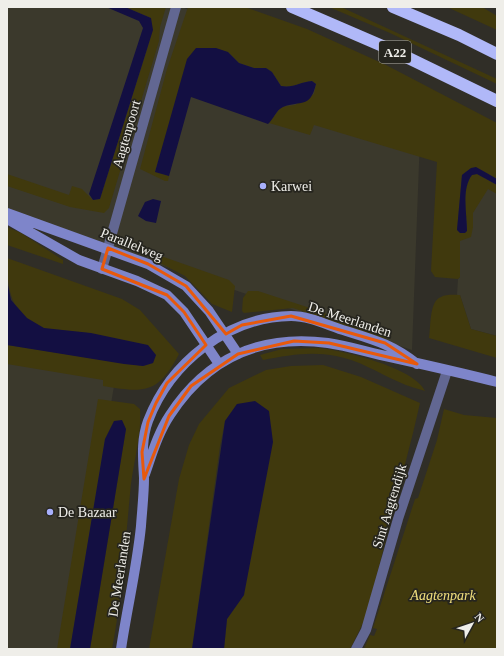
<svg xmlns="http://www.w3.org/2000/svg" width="504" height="656" font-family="'Times New Roman',serif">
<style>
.built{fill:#3b392c}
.green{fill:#40390d}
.water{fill:#130f42}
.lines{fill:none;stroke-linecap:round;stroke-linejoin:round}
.minor{stroke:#626792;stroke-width:10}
.secondary{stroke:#7e85ca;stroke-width:10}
.motorway{stroke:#b0b8f8;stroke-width:12}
.marked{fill:none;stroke:#e8590c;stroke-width:3;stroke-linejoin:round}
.poi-dot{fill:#a8b0fc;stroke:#26251e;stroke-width:1.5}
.labels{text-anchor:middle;stroke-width:3.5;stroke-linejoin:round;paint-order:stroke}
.shield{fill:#26251e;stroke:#b3b2ac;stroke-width:1}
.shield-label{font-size:13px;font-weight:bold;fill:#efeee9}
.street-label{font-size:14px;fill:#efeee9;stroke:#26251e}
.poi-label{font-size:14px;fill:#efeee9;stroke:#26251e;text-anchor:start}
.park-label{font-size:14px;font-style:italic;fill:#f2e07d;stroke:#26251e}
</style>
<rect width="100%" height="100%" fill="#302e27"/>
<!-- built -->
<path class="built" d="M7 7H182L421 110 412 350 7 213Z
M484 177 497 185V336L471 329 460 295H457L458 279 460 277V233Z
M7 354 116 374 70 649H7Z"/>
<!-- green -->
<path class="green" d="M125 7H166L160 27 159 41 109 208 104 213 70 207 7 186V174L69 195 72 186 82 189 93 200 100 199 149 43 151 18Z
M188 7H245L307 29 386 65 497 123V179C482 171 476 162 462 175L457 230 467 231C467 214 461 189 472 175L477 174 497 185V194L488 189 473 213V227L471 237 460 241V277L458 279 435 277 431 271 437 162 314 125 310 135 269 123 281 107 295 105 314 94 316 84 312 81C300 82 294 88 281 86L272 72 266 68H254L239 63 228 52 196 48 155 171 169 176 168 181H165L140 169 167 69Z
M329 7H341L497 79V84L390 33Z
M447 7H482L497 16V30Z
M7 227 21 233 63 260V264L7 245Z
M161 256 229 280 235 286 232 312 212 304 185 276 158 262Z
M7 258 122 299 140 310 179 354C158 394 145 393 103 386V380L7 364V345L143 366 153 363 156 355C135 348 113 339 92 334 76 330 58 333 43 328 10 315 7 288 7 258Z
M248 291H258L310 308 387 336 386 339 293 308 244 313 242 311 243 298Z
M460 295 471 329 497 336V358L429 338C431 327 429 301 441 297 446 294 455 295 460 295Z
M318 348C342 350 415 368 425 391 416 388 407 386 399 382 378 373 359 360 336 356 312 351 288 355 263 360L260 355 282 349Z
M323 365 361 377 420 403 413 433 366 617 350 649H224L227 619 244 595 237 404 225 421 220 446 192 649H149L179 479 189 445 199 424 229 388 266 370 291 366Z
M98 399 134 404 140 409C142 437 132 466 130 494 125 546 122 598 112 649H90L126 429 105 439 70 649H57Z
M444 409 464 415 497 418V649H364L370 635 374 636 377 629 373 628 415 499 418 498 437 440Z"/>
<!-- water -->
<path class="water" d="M106 7H125L151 18 153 30 100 199 93 200 89 194 143 28 139 21Z
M196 48H216L228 52 239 63 254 68H266L272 72 281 86C294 88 300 82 312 81L316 84C310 109 301 100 283 107 276 110 273 120 268 124L191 97 169 176 155 172 187 59Z
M476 167 497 179V185L477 174 472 175C461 189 467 214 467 231L465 233H460L457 230 462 175 471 168Z
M153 199 161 201 156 223 146 221 138 216 145 202Z
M7 281 11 300 27 318 44 328 91 333 148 345 156 355 153 363 143 366 124 364 7 345Z
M255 401 269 411 273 442 244 595 227 619 224 649H192L225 421 237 404Z
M122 420 126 429 90 649H70L105 439 114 421Z"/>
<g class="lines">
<!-- minor -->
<path class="minor" d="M102 269 176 7
M356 649 366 630 398 519 447 371"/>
<!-- secondary -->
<path class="secondary" d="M7 213 148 264 186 286 209 311 238 354
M7 219 79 260 137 281 167 295 184 312 219 364
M145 474C152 454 158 433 170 415 207 358 261 334 328 343 349 346 370 353 390 357 426 365 462 373 497 382
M121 649C127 608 137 567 141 526 142 511 144 494 144 478 143 458 141 440 148 421 170 363 227 317 291 316 310 316 329 326 346 331 375 340 393 345 417 364"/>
<!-- motorway -->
<path class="motorway" d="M292 7 394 51 497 101
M393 7 459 35 497 54"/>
</g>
<!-- marked area -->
<path class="marked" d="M108 248 148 264 186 286 226 334 242 325 291 316 385 343 417 364 329 343 294 341 238 354 191 386 169 416 144 479 142 452 148 422 156 403 167 383 206 345 184 312 167 295 102 269Z"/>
<!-- markers -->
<g class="poi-dot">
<circle cx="263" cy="186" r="4"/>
<circle cx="50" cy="512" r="4"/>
</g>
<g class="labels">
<!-- shield labels -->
<rect class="shield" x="379" y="41" width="32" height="22" rx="3"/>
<g class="shield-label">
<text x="395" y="57">A22</text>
</g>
<!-- street labels -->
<g class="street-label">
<text transform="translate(126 134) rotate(-74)" y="5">Aagtenpoort</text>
<text transform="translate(132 244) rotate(22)" y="5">Parallelweg</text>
<text transform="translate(350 319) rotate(18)" y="5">De Meerlanden</text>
<text transform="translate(389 506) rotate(-73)" y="5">Sint Aagtendijk</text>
<text transform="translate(119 574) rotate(-81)" y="5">De Meerlanden</text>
</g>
<!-- poi labels -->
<g class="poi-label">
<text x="271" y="191">Karwei</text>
<text x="58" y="517">De Bazaar</text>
</g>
<!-- park labels -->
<g class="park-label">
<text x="443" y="600">Aagtenpark</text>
</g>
</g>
<!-- border -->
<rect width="504" height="656" fill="none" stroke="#efeee9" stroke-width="16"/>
<!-- north arrow -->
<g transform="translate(472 624) rotate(50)" stroke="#26251e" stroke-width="3" paint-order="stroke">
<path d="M0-3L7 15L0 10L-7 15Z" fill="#efeee9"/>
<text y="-6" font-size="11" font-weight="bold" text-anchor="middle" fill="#efeee9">N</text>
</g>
</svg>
